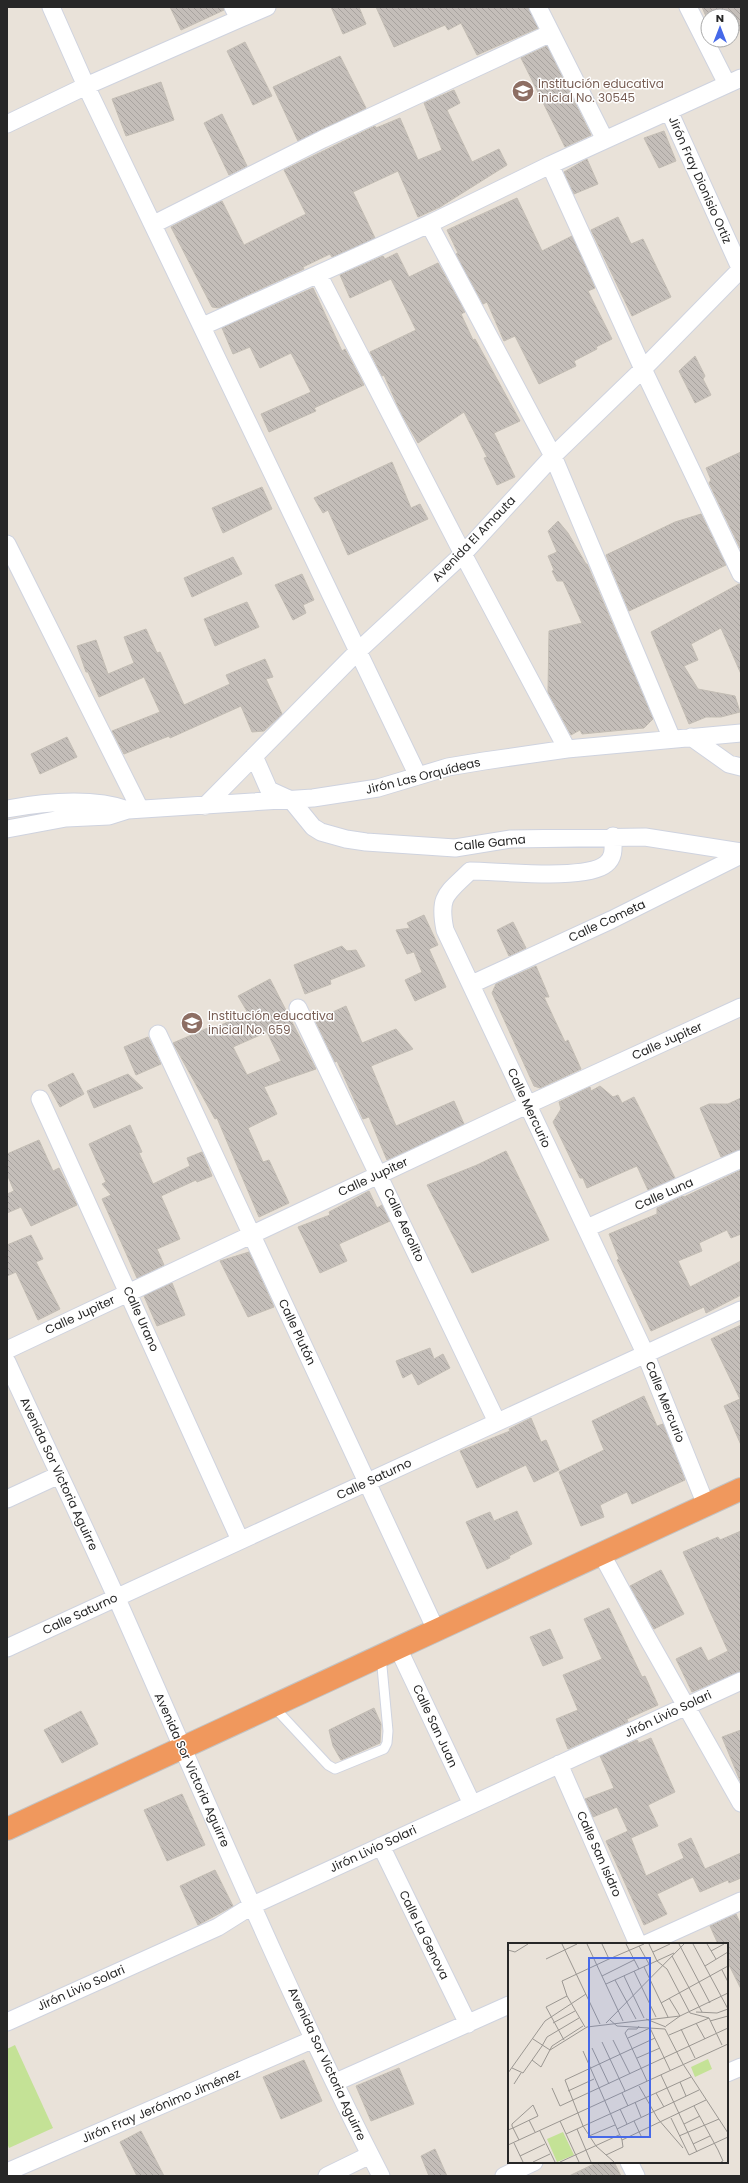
<svg xmlns="http://www.w3.org/2000/svg" width="748" height="2183" font-family="Poppins,sans-serif">
<style>
.pitch{fill:#c4e296}
.building{fill:url(#building-back-hatch);stroke:#c3bdb4;fill-rule:evenodd}
.lines{fill:none;stroke-linecap:round;stroke-linejoin:round}
.lane-casing{stroke:#cfd3df;stroke-width:11}
.street-casing{stroke:#cfd3df;stroke-width:19}
.highway-casing{stroke:#c3c3c3;stroke-width:24}
.lane{stroke:#fff;stroke-width:9}
.street{stroke:#fff;stroke-width:17}
.highway{stroke:#f0985d;stroke-width:22}
.labels{text-anchor:middle;stroke-width:3;stroke-linejoin:round;paint-order:stroke}
.education-label{font-size:12px;fill:#785e54;stroke:#fff;text-anchor:start}
.street-label{font-size:12px;fill:#272727;stroke:#fff}
.inset-road{fill:none;stroke:#9b9792;stroke-width:1}
.view{fill:#4669e9;fill-opacity:0.15;stroke:#4669e9;stroke-width:2}
.inset-edge{fill:none;stroke:#272727;stroke-width:2}
</style>
<defs>
<pattern id="building-back-hatch" width="6" height="6" patternUnits="userSpaceOnUse"><rect width="6" height="6" fill="#c4beb9"/><path d="M-1 5l2 2M0 0l6 6M5-1l2 2" fill="none" stroke="#a8a39f"/></pattern>
</defs>
<rect width="100%" height="100%" fill="#e9e2d9"/>
<!-- pitch -->
<path class="pitch" d="M15 2045 53 2128 9 2148 7 2143V2049Z"/>
<!-- building -->
<path class="building" d="M170 7H223L224 10 181 30Z
M331 7H359L366 24 343 34Z
M376 7H528L538 28 477 55 461 23 448 30 445 25 394 47Z
M702 7H741V30L732 34V16H708V21Z
M245 42 272 96 253 105 227 51Z
M547 46 591 135 565 147 521 58Z
M340 56 366 108 298 141 273 87Z
M161 82 174 120 126 136 112 99Z
M454 90 460 103 447 110 472 162 499 149 507 165 440 207 418 217 398 171 353 192 375 238 332 257 330 254 303 267 304 269 219 308 212 307 171 227 222 201 244 245 306 214 284 170 375 126 376 128 400 118 418 160 442 150 424 103Z
M222 114 247 166 229 175 204 123Z
M664 131 676 161 659 168 644 138Z
M587 159 598 184 574 194 564 172Z
M517 198 542 251 572 236 595 288 588 291 612 339 596 347 597 349 574 361 576 366 539 384 515 336 504 341 487 302 483 304 456 254 458 253 447 230Z
M618 217 631 244 643 239 671 297 632 316 591 230Z
M397 253 409 277 438 263 465 312 461 314 473 340 475 339 520 421 494 433 515 477 497 485 484 458 487 457 464 412 418 443 400 411 384 375 382 376 370 352 416 330 391 279 350 298 340 275 383 256 385 259Z
M313 288 342 351 345 349 364 385 314 408 316 411 269 432 261 414 311 392 291 353 260 368 250 347 233 354 222 328Z
M695 356 705 376 703 379 711 395 695 403 679 371Z
M741 452V548H740L709 483 711 480 706 468Z
M392 462 411 508 420 504 428 519 348 555 328 510 323 513 314 498Z
M262 487 272 509 223 533 212 508Z
M701 514 726 565 629 611 606 555 675 522Z
M558 521 568 533 586 564H587L653 719 644 728 582 734 580 730 571 735 548 692 549 631 582 623 563 581H557L552 571 554 570 548 556 557 552 548 531Z
M233 557 242 574 192 597 184 578Z
M302 574 314 600 303 605 306 613 293 620 275 585Z
M739 584H741V674L721 628 691 644 698 660 684 666 698 689 735 696 740 712 721 717H706L689 724 651 632Z
M247 602 259 627 215 646 204 619Z
M146 629 157 653 160 652 184 705 230 684 226 675 265 659 273 677 266 679 282 714 264 731 252 732 241 706 170 738 169 736 124 754 112 731 160 712 144 677 99 697 88 672H86L77 646 96 640 108 674 134 663 124 637Z
M67 737 77 757 40 774 31 754Z
M424 915 438 945 429 949 446 987 415 1001 405 980 422 972 414 952 407 954 396 930 410 928 407 923Z
M513 922 526 948 509 956 497 930Z
M342 946 347 951 356 950 365 966 330 980 331 984 305 994 294 965Z
M536 966 549 997H544L565 1042 568 1040 581 1069 540 1088 534 1086 492 993 496 984Z
M270 979 316 1069 264 1087 277 1114 248 1128 263 1162 269 1160 289 1203 259 1217 217 1118 215 1119 173 1043 210 1027 212 1029 248 1013 238 996ZM267 1032 281 1061 247 1075 233 1047Z
M346 1006 362 1043 396 1029 413 1049 371 1066 396 1126 454 1101 464 1124 387 1160 369 1117 363 1119 337 1061 335 1062 315 1020Z
M148 1037 161 1064 136 1075 124 1047Z
M73 1073 84 1094 60 1107 48 1085Z
M128 1074 143 1088 94 1108 87 1091Z
M600 1086 613 1097 618 1095 622 1103 634 1097 675 1178 648 1190 637 1166 587 1188 583 1178H580L553 1122 561 1109 559 1102 590 1087 591 1091Z
M741 1098V1149L721 1157 700 1108 709 1104H728Z
M130 1125 142 1152 139 1153 153 1184 190 1166 187 1158 202 1152 212 1176 197 1182 196 1180 161 1196 180 1239 157 1249 164 1265 137 1278 102 1199 111 1195 102 1184 106 1182 89 1144Z
M39 1140 53 1171 59 1168 77 1205 31 1226 21 1207 7 1213V1194L14 1191 7 1174V1154Z
M506 1151 549 1240 472 1273 427 1185 477 1165Z
M741 1170V1234L731 1238 727 1230 699 1243 702 1251 678 1261 690 1287 741 1261V1295L706 1313 704 1307 651 1331 617 1260 619 1259 609 1234 657 1214V1208L683 1196 684 1197Z
M369 1191 377 1208 382 1205 390 1221 339 1244 347 1261 320 1273 298 1227 330 1215 329 1212Z
M31 1235 43 1259 36 1262 60 1309 38 1320 16 1272 7 1276V1245Z
M249 1252 274 1307 248 1317 220 1261Z
M172 1283 185 1315 157 1326 144 1296Z
M741 1325V1445L724 1406 740 1399 711 1339Z
M430 1348 434 1359 443 1354 450 1368 418 1385 412 1373 403 1378 396 1361Z
M644 1396 657 1426 663 1424 685 1480 632 1504 627 1492 600 1505 604 1517 581 1526 559 1472 604 1450 592 1421Z
M531 1418 541 1442 546 1440 559 1470 534 1482 526 1465 477 1488 460 1451 510 1431 509 1429Z
M517 1511 532 1544 509 1556 510 1558 487 1569 466 1522 490 1512 494 1521Z
M741 1531V1671L692 1692 676 1659 701 1647 708 1661 728 1651 683 1552 718 1537 720 1540Z
M661 1570 684 1614 654 1629 630 1586Z
M609 1608 642 1677 645 1676 658 1705 627 1719 628 1722 568 1749 556 1719 578 1710 563 1675 602 1659 584 1619Z
M550 1629 563 1658 543 1666 530 1637Z
M374 1708 381 1724 380 1743 341 1760 333 1746 329 1730Z
M81 1711 98 1744 62 1763 44 1730Z
M741 1730V1783L722 1737Z
M651 1738 675 1792 648 1805 658 1826 631 1838 646 1876 684 1858 678 1844 691 1838 705 1869 741 1853V1878L729 1883 728 1880 700 1892 693 1877 657 1894 667 1914 644 1925 606 1841 628 1831 617 1807 593 1817 585 1799 614 1788 600 1756 637 1740 639 1743Z
M182 1794 205 1845 167 1861 144 1810Z
M215 1870 233 1906 198 1925 180 1886Z
M736 1914 741 1925V1989L727 1961V1944H718L710 1926Z
M304 2060 322 2101 281 2119 263 2077Z
M399 2068 414 2104 371 2121 356 2086Z
M141 2131 164 2176H137L120 2142Z
M435 2149 447 2176H429L421 2156Z
M598 2162H614L621 2176H569Z"/>
<g class="lines">
<!-- lane casing -->
<g class="lane-casing">
<path id="lane" d="M273 1706 328 1765 335 1769 384 1749 387 1743 388 1731 381 1656"/>
</g>
<!-- street casing -->
<g class="street-casing">
<path id="street" d="M51 7 86 86 418 776
M233 7 239 19 267 7
M538 7 605 140
M688 7 727 84
M669 111 741 270
M7 124 86 86 239 19
M550 165 643 369 741 574
M154 224 323 139 551 33
M429 224 553 456 672 739
M318 274 463 554 567 749
M203 326 429 224 550 165 741 78
M7 544 140 809
M691 737 729 764 741 767
M254 756 269 790 291 800 313 827 321 832 346 839 366 842 455 848 511 839 645 837 741 852
M205 806 358 651 463 554 553 456 643 369 741 269
M7 809C45 802 91 797 128 810
M7 829 66 818 109 816 128 810 313 798 378 788 448 767 484 761 567 749 741 733
M613 836C613 847 615 857 606 864 586 881 499 871 470 871 447 894 438 895 445 930L645 1353 706 1505
M472 984 611 920 741 855
M298 1008 497 1422
M158 1034 436 1630
M40 1099 240 1540
M587 1228 741 1159
M7 1350 527 1105 741 1007
M7 1362C43 1441 81 1519 117 1599 203 1792 284 1988 381 2176
M7 1499 59 1475
M601 1553 644 1632 741 1803
M7 1648 741 1310
M398 1648 472 1804
M559 1764 638 1944
M381 1846 468 2024
M646 1944 741 1901
M7 2022 218 1927 253 1905 741 1681
M727 2073 741 2067
M336 2082 509 2005
M629 2162 636 2176
M7 2172 314 2039
M327 2176 370 2155
M504 2176 534 2162"/>
</g>
<!-- highway casing -->
<g class="highway-casing">
<path id="highway" d="M7 1829 741 1489"/>
</g>
<!-- lane -->
<use href="#lane" class="lane"/>
<!-- street -->
<use href="#street" class="street"/>
<!-- highway -->
<use href="#highway" class="highway"/>
</g>
<!-- icons -->
<defs>
<g id="school-disc" transform="scale(1.15)"><circle r="9.5" fill="#8d6e63" stroke="#fff"/><path d="M0-5L7-2L0 1L-7-2ZM-4 1L0 2.5L4 1V4Q0 6-4 4Z" fill="#fff"/></g>
</defs>
<g fill-rule="evenodd">
<use href="#school-disc" x="523" y="91"/>
<use href="#school-disc" x="192" y="1023"/>
</g>
<g class="labels">
<!-- education labels -->
<g class="education-label">
<text x="538" y="88">Institución educativa<tspan x="538" dy="14">inicial No. 30545</tspan></text>
<text x="208" y="1020">Institución educativa<tspan x="208" dy="14">inicial No. 659</tspan></text>
</g>
<!-- street labels -->
<g class="street-label">
<text transform="translate(700 180) rotate(66)" y="4">Jirón Fray Dionisio Ortiz</text>
<text transform="translate(474 539) rotate(-46)" y="4">Avenida El Amauta</text>
<text transform="translate(423 776) rotate(-14)" y="4">Jirón Las Orquídeas</text>
<text transform="translate(490 843) rotate(-6)" y="4">Calle Gama</text>
<text transform="translate(607 921) rotate(-25)" y="4">Calle Cometa</text>
<text transform="translate(667 1041) rotate(-24)" y="4">Calle Jupiter</text>
<text transform="translate(529 1108) rotate(65)" y="4">Calle Mercurio</text>
<text transform="translate(373 1177) rotate(-25)" y="4">Calle Jupiter</text>
<text transform="translate(664 1194) rotate(-24)" y="4">Calle Luna</text>
<text transform="translate(404 1225) rotate(65)" y="4">Calle Aerolito</text>
<text transform="translate(80 1315) rotate(-25)" y="4">Calle Jupiter</text>
<text transform="translate(141 1319) rotate(66)" y="4">Calle Urano</text>
<text transform="translate(297 1332) rotate(65)" y="4">Calle Plutón</text>
<text transform="translate(665 1402) rotate(68)" y="4">Calle Mercurio</text>
<text transform="translate(59 1474) rotate(65)" y="4">Avenida Sor Victoria Aguirre</text>
<text transform="translate(374 1479) rotate(-25)" y="4">Calle Saturno</text>
<text transform="translate(80 1614) rotate(-25)" y="4">Calle Saturno</text>
<text transform="translate(668 1714) rotate(-25)" y="4">Jirón Livio Solari</text>
<text transform="translate(435 1726) rotate(65)" y="4">Calle San Juan</text>
<text transform="translate(192 1770) rotate(66)" y="4">Avenida Sor Victoria Aguirre</text>
<text transform="translate(373 1849) rotate(-25)" y="4">Jirón Livio Solari</text>
<text transform="translate(599 1854) rotate(66)" y="4">Calle San Isidro</text>
<text transform="translate(424 1935) rotate(64)" y="4">Calle La Genova</text>
<text transform="translate(81 1988) rotate(-24)" y="4">Jirón Livio Solari</text>
<text transform="translate(327 2064) rotate(65)" y="4">Avenida Sor Victoria Aguirre</text>
<text transform="translate(161 2106) rotate(-23)" y="4">Jirón Fray Jerónimo Jiménez</text>
</g>
</g>
<!-- overview -->
<g transform="translate(508 1943)">
<rect width="220" height="220" fill="#e9e2d9"/>
<path d="M200 116 204 126 187 134 183 124ZM55 189 66 212 49 219 39 196Z" fill="#c4e296"/>
<path class="inset-road" d="M54 1 92 81M79 1 115 78M94 1 101 16 136 1M118 1 131 26M141 1 149 18 159 26 182 70 201 75M171 1 202 60M185 1 220 66M199 1 208 16M131 3 141 21M0 7 7 9 20 1M203 8 216 1M145 9 162 1M164 13 194 69M38 16 69 1M197 23 220 9M136 24 160 74M214 27 220 39M126 28 148 74M94 33 126 17M116 33 136 75M107 37 128 76M98 41 166 10M59 53 54 38 101 16M153 60 220 23M188 69 209 70 220 66M201 75 214 102M138 76 158 84M102 77 109 83 157 86 175 121M202 78 220 73M45 80 67 68M98 80 176 1M188 80 197 96M131 83 129 86H120L117 90 139 138M158 83 172 73 161 55M173 86 187 115M161 92 201 75M120 95 142 85 162 127M25 96 42 107M56 97 38 64 59 53 77 84M105 97 122 131M94 99 117 148M34 103 39 94 71 75M84 105 101 141M42 107 79 84 172 73 220 50M75 108 114 197 115 204 98 212M129 115 152 105M24 117 33 124 44 103 75 83M175 121 220 190M4 125 15 130 34 103M0 130 37 78 78 51M153 132 189 209M172 139 178 153M6 141 13 130M131 143 150 176 175 205M44 145 52 163 220 85M60 148 86 136M114 150 120 163M148 150 156 164M127 159 133 174M186 163 210 207 215 218 213 219M112 166 119 181M163 175 181 212 220 194M21 177 27 189M52 178 71 219M126 178 134 195M176 181 192 173M69 186 83 219M109 186 191 147M0 187 5 185 30 173 25 162 4 181V183L11 197M32 188 47 219M58 191 183 134M81 193 107 182M171 193 211 176M114 197 198 157M6 200 15 219M185 201 202 193M0 202 220 101M88 203 75 183 57 137 147 95M88 203 106 219M12 213 37 201M25 219 42 211M52 219 111 192"/>
<path class="view" d="M81 15H142V194H81Z"/>
<rect width="220" height="220" class="inset-edge"/>
</g>
<!-- border -->
<rect width="748" height="2183" fill="none" stroke="#272727" stroke-width="16"/>
<!-- north arrow -->
<g transform="translate(720 28)"><circle r="19" fill="#ffffff" stroke="#a9a9a9"/>
<path d="M0-3L7 15L0 10L-7 15Z" fill="#4669e9"/>
<text y="-6" font-size="11" font-weight="bold" text-anchor="middle" fill="#272727">N</text>
</g>
</svg>
